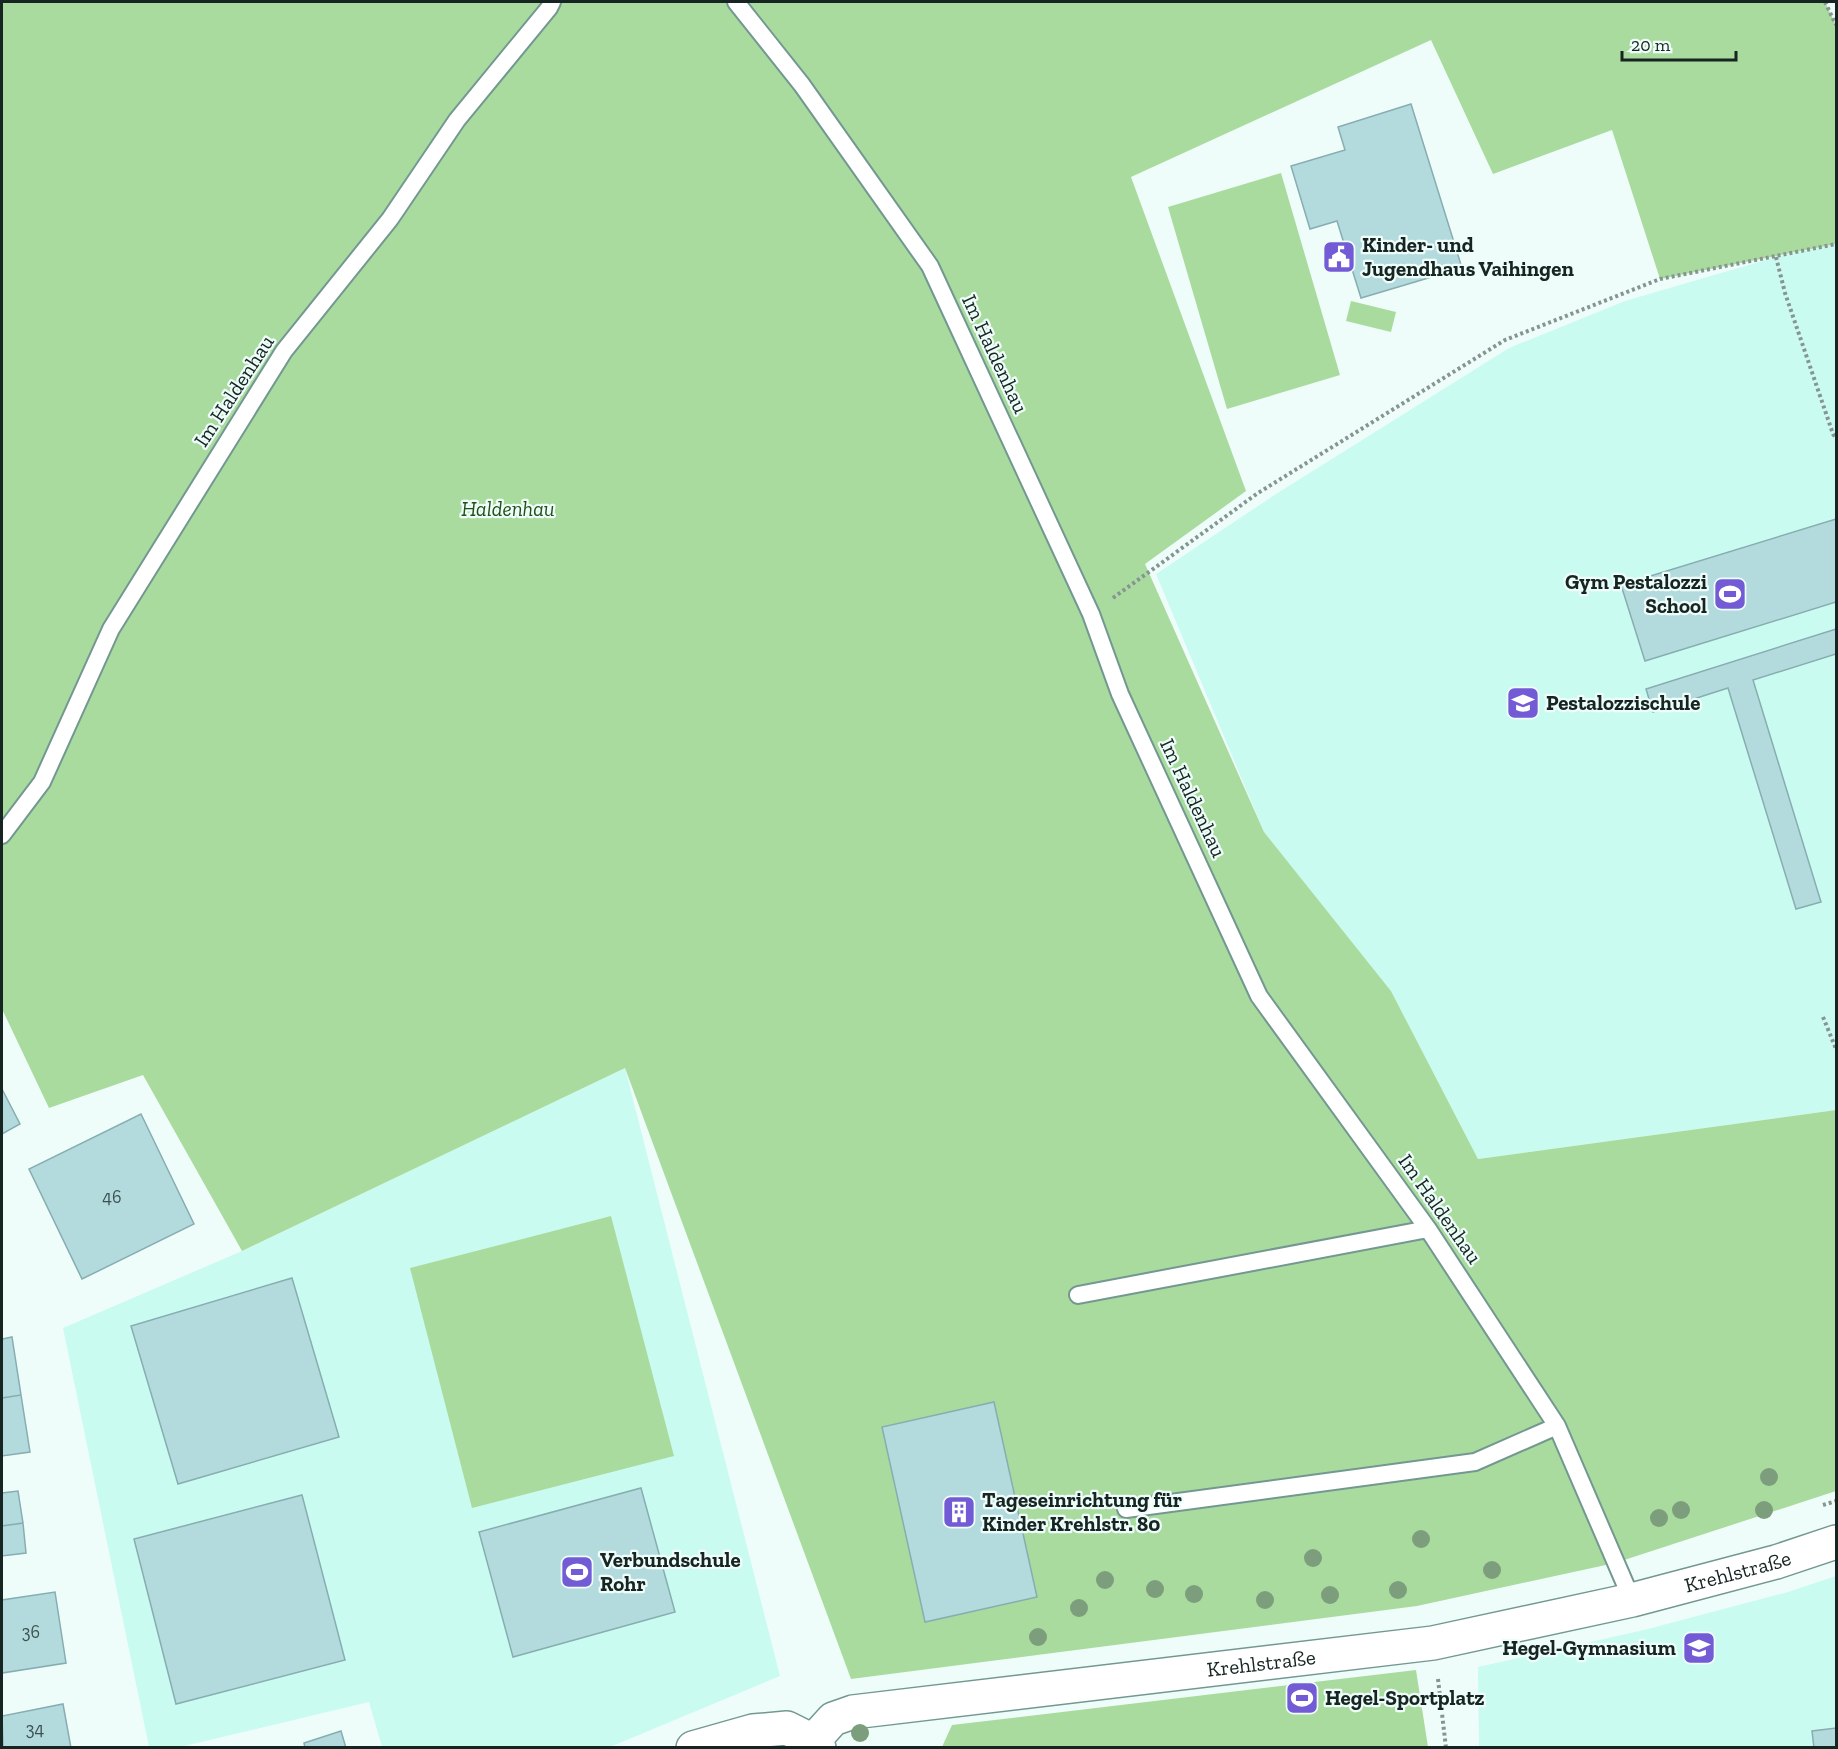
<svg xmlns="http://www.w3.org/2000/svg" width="1838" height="1749" font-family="'Zilla Slab',serif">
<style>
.built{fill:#cafbf1}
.green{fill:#aadb9e}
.building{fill:#b3dbde;stroke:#87adb1;stroke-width:1.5}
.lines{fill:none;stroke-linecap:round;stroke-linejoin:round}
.lane-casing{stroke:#739891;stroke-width:20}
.street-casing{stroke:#739891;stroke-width:36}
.path{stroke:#869592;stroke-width:4;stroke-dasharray:3 3;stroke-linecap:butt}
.lane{stroke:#fff;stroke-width:16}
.street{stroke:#fff;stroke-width:33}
.tree{fill:#7d9e7c}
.labels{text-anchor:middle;stroke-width:4.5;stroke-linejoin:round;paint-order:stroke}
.number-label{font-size:18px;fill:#3d5251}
.poi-label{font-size:21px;font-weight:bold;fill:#162522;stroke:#eefdfa;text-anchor:start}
.street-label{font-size:21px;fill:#162522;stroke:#eefdfa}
.park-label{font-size:21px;font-style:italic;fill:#215014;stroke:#eefdfa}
</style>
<rect width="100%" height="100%" fill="#eefdfa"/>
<!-- built -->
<path class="built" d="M1836 244V1110L1478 1159 1391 991 1264 832 1156 574 1276 494 1509 348 1625 301 1776 257Z
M625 1068 780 1676 610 1747H382L369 1702 180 1747H149L63 1328 242 1251Z
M1836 1576V1747H1479L1478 1667 1644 1630 1788 1592Z"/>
<!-- green -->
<path class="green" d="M2 2H1825L1836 25V244L1660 279 1612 130 1493 174 1431 40 1131 177 1246 491 1145 564 1264 832 1391 991 1478 1159 1836 1110V1491L1615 1563 1417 1606 851 1679 625 1068 242 1251 143 1075 49 1108 2 1009Z
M1281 173 1340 375 1227 409 1168 207Z
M1351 301 1396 312 1391 332 1346 321Z
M611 1216 674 1456 472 1508 410 1268Z
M1416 1670 1428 1747H942L952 1725Z"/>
<!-- building -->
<path class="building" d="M1411 104 1462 268 1361 298 1337 221 1310 229 1291 166 1345 150 1338 127Z
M1836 519V602L1645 661 1621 585Z
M1836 629V654L1753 680 1821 902 1796 909 1728 688 1653 712 1646 689Z
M2 1089 20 1124 2 1134Z
M141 1114 194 1224 82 1279 29 1169Z
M292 1278 339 1437 178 1484 131 1326Z
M12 1337 21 1395 2 1398V1339Z
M21 1395 30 1452 2 1456V1398Z
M994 1402 1037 1597 925 1622 882 1427Z
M641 1488 675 1612 513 1657 479 1532Z
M18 1491 23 1523 2 1526V1493Z
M302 1495 345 1660 176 1704 134 1539Z
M23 1523 26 1553 2 1556V1526Z
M55 1592 66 1663 2 1673V1600Z
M63 1704 71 1748H3L2 1716Z
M1836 1728V1748H1814L1812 1731Z
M341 1731 346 1748H305L304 1743Z"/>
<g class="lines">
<!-- lane casing -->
<g class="lane-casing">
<path id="lane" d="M736 2 802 85 930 266 1091 614 1120 694 1259 996 1428 1229 1557 1426 1632 1600
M2 835 42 782 111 629 284 351 390 219 457 120 549 8 552 2
M1078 1295 1428 1229
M1126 1509 1475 1462 1557 1426"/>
</g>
<!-- street casing -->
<g class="street-casing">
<g id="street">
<path id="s1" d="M813 1741 833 1719 853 1712 1433 1643 1632 1600 1776 1562 1836 1542"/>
<path d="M693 1748 753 1731 787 1728 813 1741 819 1748"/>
</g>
</g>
<!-- path -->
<path class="path" d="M1825 2 1836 25
M1776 257 1785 293 1833 434 1836 438
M1113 598 1258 493 1505 340 1660 279 1836 244
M1823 1017 1836 1049
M1823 1505 1836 1501
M1438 1679 1446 1748"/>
<!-- lane -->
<use href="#lane" class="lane"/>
<!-- street -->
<use href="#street" class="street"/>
</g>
<!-- trees -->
<g class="tree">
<circle cx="1769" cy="1477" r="9"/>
<circle cx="1681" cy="1510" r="9"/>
<circle cx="1764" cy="1510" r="9"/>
<circle cx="1659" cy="1518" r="9"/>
<circle cx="1421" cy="1539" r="9"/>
<circle cx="1313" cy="1558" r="9"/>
<circle cx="1492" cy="1570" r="9"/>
<circle cx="1105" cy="1580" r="9"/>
<circle cx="1155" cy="1589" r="9"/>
<circle cx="1398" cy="1590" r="9"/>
<circle cx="1194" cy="1594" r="9"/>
<circle cx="1330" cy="1595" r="9"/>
<circle cx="1265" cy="1600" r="9"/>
<circle cx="1079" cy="1608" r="9"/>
<circle cx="1038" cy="1637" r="9"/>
<circle cx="860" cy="1733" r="9"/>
</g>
<!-- icons -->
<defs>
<g id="civic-square" transform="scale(1.725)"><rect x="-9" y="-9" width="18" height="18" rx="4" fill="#745bd6" stroke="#eefdfa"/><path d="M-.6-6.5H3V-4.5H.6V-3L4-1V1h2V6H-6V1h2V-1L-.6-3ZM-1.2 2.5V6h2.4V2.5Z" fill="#fff"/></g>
<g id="stadium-square" transform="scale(1.725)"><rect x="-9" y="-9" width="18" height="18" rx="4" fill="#745bd6" stroke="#eefdfa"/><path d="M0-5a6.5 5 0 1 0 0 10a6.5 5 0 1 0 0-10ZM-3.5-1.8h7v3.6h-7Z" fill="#fff"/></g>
<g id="school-square" transform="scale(1.725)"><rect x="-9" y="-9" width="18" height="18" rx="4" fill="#745bd6" stroke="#eefdfa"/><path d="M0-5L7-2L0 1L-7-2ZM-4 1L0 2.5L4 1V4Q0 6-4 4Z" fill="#fff"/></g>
<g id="building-square" transform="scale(1.725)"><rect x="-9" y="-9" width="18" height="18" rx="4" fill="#745bd6" stroke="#eefdfa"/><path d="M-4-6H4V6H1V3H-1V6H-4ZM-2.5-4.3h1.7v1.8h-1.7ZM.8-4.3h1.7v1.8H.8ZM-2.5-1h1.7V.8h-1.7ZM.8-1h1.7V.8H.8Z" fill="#fff"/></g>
</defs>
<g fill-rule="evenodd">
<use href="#civic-square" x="1339" y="257"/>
<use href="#stadium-square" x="1730" y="594"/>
<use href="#school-square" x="1523" y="703"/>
<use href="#building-square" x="959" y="1512"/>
<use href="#stadium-square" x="577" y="1572"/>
<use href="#school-square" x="1699" y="1648"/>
<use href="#stadium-square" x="1302" y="1698"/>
</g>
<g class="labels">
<!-- number labels -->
<g class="number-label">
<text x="112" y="1203">46</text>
<text x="31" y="1638">36</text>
<text x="35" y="1735">34</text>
</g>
<!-- poi labels -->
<g class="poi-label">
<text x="1362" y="252">Kinder- und<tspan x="1362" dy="24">Jugendhaus Vaihingen</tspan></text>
<text x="1707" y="589" text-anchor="end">Gym Pestalozzi<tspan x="1707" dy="24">School</tspan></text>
<text x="1546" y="710">Pestalozzischule</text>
<text x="982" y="1507">Tageseinrichtung für<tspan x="982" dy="24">Kinder Krehlstr. 80</tspan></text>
<text x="600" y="1567">Verbundschule<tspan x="600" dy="24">Rohr</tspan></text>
<text x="1676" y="1655" text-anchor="end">Hegel-Gymnasium</text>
<text x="1325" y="1705">Hegel-Sportplatz</text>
</g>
<!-- street labels -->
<g class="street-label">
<text transform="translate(995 354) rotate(65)" y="7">Im Haldenhau</text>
<text transform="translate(234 391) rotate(-57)" y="7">Im Haldenhau</text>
<text transform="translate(1193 798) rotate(65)" y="7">Im Haldenhau</text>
<text transform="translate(1440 1209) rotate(55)" y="7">Im Haldenhau</text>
<text dy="7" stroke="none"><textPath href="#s1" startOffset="948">Krehlstraße</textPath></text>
<text dy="7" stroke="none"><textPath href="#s1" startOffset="462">Krehlstraße</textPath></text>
</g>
<!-- park labels -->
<g class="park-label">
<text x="508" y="516">Haldenhau</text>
</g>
</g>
<!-- border -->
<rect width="1838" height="1749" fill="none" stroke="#162522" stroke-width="6"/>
<!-- scale -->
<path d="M1622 51v9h114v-9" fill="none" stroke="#162522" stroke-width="3"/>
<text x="1631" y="51" font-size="18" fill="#162522" stroke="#eefdfa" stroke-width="4.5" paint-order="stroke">20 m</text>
</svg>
